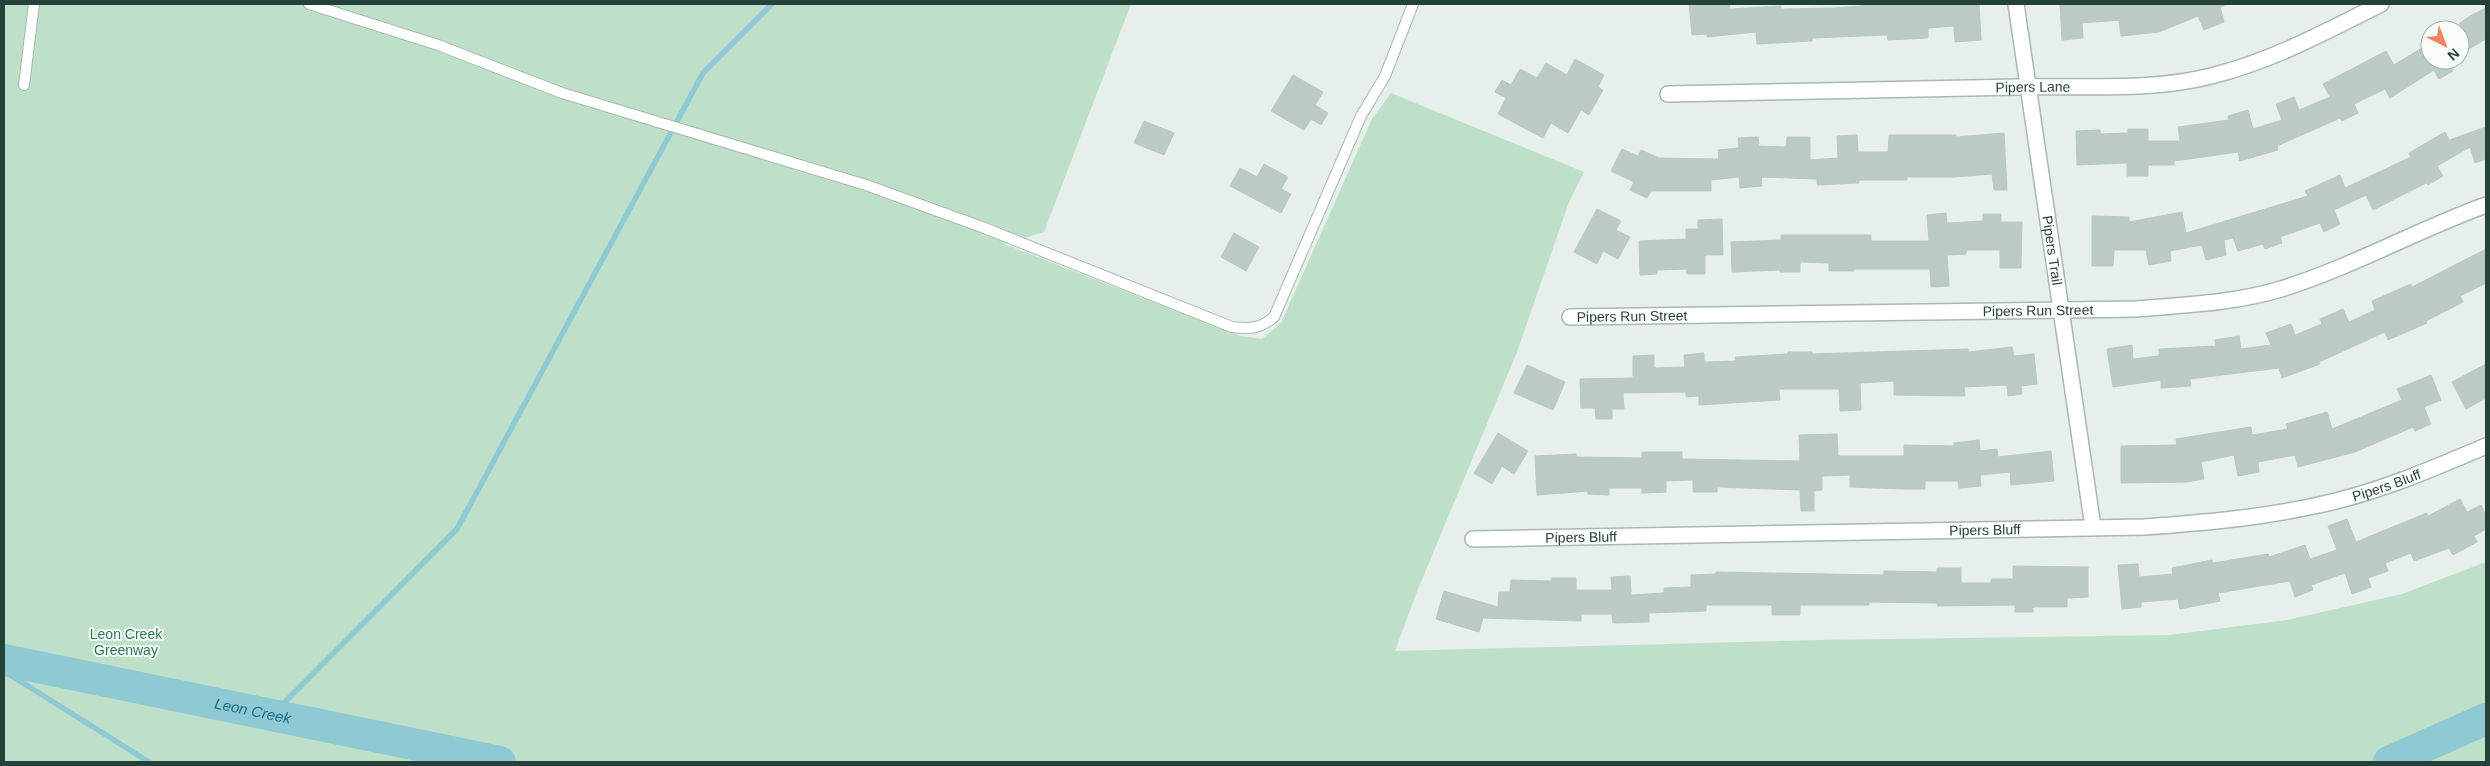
<svg xmlns="http://www.w3.org/2000/svg" width="2490" height="766" font-family="Helvetica,sans-serif">
<style>
.green{fill:#bfe0c8}
.lines{fill:none;stroke-linecap:round;stroke-linejoin:round}
.stream{stroke:#8ec9d4;stroke-width:5.5}
.river{stroke:#8ec9d4;stroke-width:32}
.building{fill:#bbcac4;stroke:#b8c9c2}
.service-casing{stroke:#a8b8b2;stroke-width:12}
.minor-casing{stroke:#a8b8b2;stroke-width:18}
.service{stroke:#fff;stroke-width:10}
.minor{stroke:#fff;stroke-width:15}
.labels{text-anchor:middle;stroke-width:4;stroke-linejoin:round;paint-order:stroke}
.street-label{font-size:14px;fill:#24423a;stroke:#f7fbf9}
.park-label{font-size:14px;fill:#2d7a4b;stroke:#f7fbf9}
.water-label{font-size:15px;font-style:italic;fill:#1c6f80;stroke:#f7fbf9}
</style>
<rect width="100%" height="100%" fill="#e6efeb"/>
<!-- green -->
<path class="green" d="M4 4H1131L1044 232 1004 244 1241 336 1262 339 1281 323 1372 119 1391 93 1584 172 1569 202 1517 352 1418 589 1395 651 1818 640 2170 635 2287 620 2402 594 2486 562V762H4Z"/>
<g class="lines">
<!-- stream -->
<path class="stream" d="M4 671 149 762
M271 716 457 529 703 73 772 4"/>
<!-- river -->
<g class="river">
<path id="s1" d="M4 660 500 762"/>
<path d="M2389 762 2486 719"/>
</g>
</g>
<!-- building -->
<path class="building" d="M1689 4H1729L1730 9 1781 6V9L1834 8 1861 6V4H1979L1981 40 1955 42 1954 26 1928 28V38L1888 40 1887 35 1812 38V41L1757 44 1756 32 1707 37V34L1692 35Z
M2060 4H2227L2220 7 2224 22 2204 30 2198 16 2159 32 2121 36 2119 20 2082 23 2083 38 2062 40Z
M2486 8V39L2460 54V23L2470 16Z
M2430 43V60H2451L2447 62 2453 71 2439 79 2434 70 2390 98 2385 89 2354 104 2358 113 2342 121 2340 118 2277 146 2278 150 2240 161 2238 152 2174 161V165H2148V176H2127V163L2077 165 2076 131 2100 130 2101 134 2128 133V129H2148V141H2180L2178 127 2229 120 2228 116 2248 110 2253 129 2282 120 2276 104 2294 97 2299 110 2330 97 2323 84 2386 51 2394 65Z
M1575 59 1604 75 1598 87 1603 90 1589 115 1581 110 1568 133 1551 123 1543 138 1498 114 1506 98 1495 92 1502 80 1511 85 1520 69 1537 78 1546 63 1567 75Z
M1293 75 1323 92 1315 105 1328 113 1321 125 1311 119 1304 130 1271 111Z
M1144 121 1174 133 1164 155 1134 143Z
M2486 127V159L2475 163 2470 147 2437 166 2443 176 2428 185 2426 183 2373 210 2366 195 2334 210 2340 224 2324 232 2320 223 2280 237 2282 243 2265 249 2263 244 2238 251 2233 238 2224 240 2226 255 2206 260 2202 245 2170 251 2171 261 2149 265 2146 250H2114L2113 266H2092V216L2129 217V222L2182 212 2186 233 2308 196 2305 191 2340 175 2345 188 2411 157 2409 153 2445 132 2449 140Z
M2004 133 2007 190H1994L1992 174 1955 177H1907V180H1859V183L1817 185V179L1761 177 1762 186 1740 188 1739 177 1711 180V191H1651L1647 198 1630 190 1634 182 1611 171 1622 149 1638 156 1641 150 1659 158 1719 159 1718 150 1739 148 1738 138 1758 137 1759 146 1786 147 1787 137H1810V160L1838 158 1837 136 1857 135 1858 152H1888L1889 135H1956V137Z
M1264 164 1288 177 1281 189 1291 194 1281 213 1230 186 1240 168 1257 177Z
M1597 209 1621 221 1616 230 1630 237 1618 259 1603 251 1597 264 1574 252Z
M1946 213 1947 223 1983 221V214H2001V222H2022L2021 268H2000V250H1966V254L1947 255 1949 286 1931 287 1930 269H1854V271H1829V263L1800 262V272H1780V270L1732 272 1731 242 1781 240V235H1871V241H1929L1927 215Z
M1722 219 1723 255H1705V274H1687L1686 269 1657 270V274L1640 275 1639 241 1686 239V229H1698V220Z
M1234 233 1259 247 1246 271 1221 257Z
M2486 249V283L2460 296 2463 302 2426 321 2427 323 2388 340 2385 332 2319 362 2320 364 2282 378 2279 368 2190 379 2191 386 2161 388V380L2113 387 2107 349 2132 345 2133 359 2159 356V349L2216 346 2215 340 2239 336 2241 349 2271 345 2266 333 2291 324 2295 335 2322 324 2320 319 2343 309 2349 322 2375 310 2372 301 2411 284 2412 287Z
M2012 347 2014 356 2034 354 2037 384 2021 386 2022 394 2008 396 2007 385 1964 387 1965 396 1894 395V381L1860 383 1861 410 1840 411 1839 389H1779L1780 400 1699 405V396L1686 397V392L1623 393 1624 409H1612V419H1596L1595 408H1581L1580 379 1633 378V356L1654 355V368L1685 367 1684 355 1704 353V362L1736 361 1735 357 1788 354V352H1812V354L1968 349V352Z
M2486 364V398L2466 409 2452 382Z
M1527 365 1565 382 1553 410 1514 393Z
M2431 375 2441 400 2424 407 2431 424 2415 431 2413 427 2355 452 2298 467 2295 455 2258 462 2259 472 2238 476 2234 455 2201 462 2204 479 2187 482 2121 483V446L2177 445 2176 439 2251 427 2252 435 2288 429 2286 424 2327 412 2332 429 2402 400 2397 389Z
M1498 433 1528 451 1514 474 1502 466 1492 484 1474 473Z
M1837 434 1838 456H1904V445L1954 446V443L1979 440 1980 451 1997 449 1998 457 2051 451 2054 481 2011 485 2010 472 1980 475 1981 486 1959 488 1958 481H1925V489H1903L1850 487V475L1822 476V490L1814 491V511H1801L1800 490 1717 487V492H1693V480L1666 481V492L1642 493V488H1609V495L1588 494V491L1537 495 1535 456 1576 454V457L1642 458V452H1682V459L1800 461 1799 435Z
M2460 499 2467 512 2481 505 2486 516V529L2474 536 2477 542 2453 555 2449 548 2414 561 2411 553 2385 563 2388 571 2368 578 2371 587 2352 594 2345 573 2311 585 2313 590 2295 597 2290 581 2218 593 2220 601 2180 609 2178 599 2141 602V607L2122 609 2118 565 2138 564 2139 577 2173 574 2172 568 2212 560 2213 563 2268 554 2269 557 2305 545 2310 559 2337 550 2328 526 2347 519 2356 542 2427 513 2428 516Z
M2013 566 2088 567V597L2067 598V607H2033V612H2015V605L1937 606V603L1869 602V605H1800V615H1772V605H1706V611L1649 613V622L1613 623 1612 614H1581V621L1483 618 1479 632 1436 619 1444 591 1498 607 1499 592H1510L1511 580 1552 581V578H1576V590H1612L1611 577 1630 576 1631 595 1664 593V588L1691 587V575L1716 574V572L1884 575V571L1937 572V568H1961V583H1991V579H2013Z"/>
<g class="lines">
<!-- service casing -->
<g class="service-casing">
<path id="service" d="M309 4 438 45 562 93 866 185 982 227 1232 327C1250 329 1260 329 1274 317L1361 116 1385 76 1413 4
M24 85 34 4"/>
</g>
<!-- minor casing -->
<g class="minor-casing">
<g id="minor">
<path id="s2" d="M2016 4 2093 527"/>
<path id="s3" d="M1668 94C1785 92 1902 89 2019 87 2084 85 2148 92 2211 76 2272 61 2325 32 2381 4"/>
<path id="s4" d="M1570 317 2137 309C2185 305 2235 303 2281 289 2352 267 2417 230 2486 205"/>
<path id="s5" d="M1473 539 2144 527C2201 523 2258 518 2314 506 2374 494 2430 470 2486 446"/>
</g>
</g>
<!-- service -->
<use href="#service" class="service"/>
<!-- minor -->
<use href="#minor" class="minor"/>
</g>
<g class="labels">
<!-- street labels -->
<g class="street-label">
<text dy="5" stroke="none"><textPath href="#s3" startOffset="365">Pipers Lane</textPath></text>
<text dy="5" stroke="none"><textPath href="#s2" startOffset="249">Pipers Trail</textPath></text>
<text dy="5" stroke="none"><textPath href="#s4" startOffset="468">Pipers Run Street</textPath></text>
<text dy="5" stroke="none"><textPath href="#s4" startOffset="62">Pipers Run Street</textPath></text>
<text dy="5" stroke="none"><textPath href="#s5" startOffset="918">Pipers Bluff</textPath></text>
<text dy="5" stroke="none"><textPath href="#s5" startOffset="512">Pipers Bluff</textPath></text>
<text dy="5" stroke="none"><textPath href="#s5" startOffset="108">Pipers Bluff</textPath></text>
</g>
<!-- park labels -->
<g class="park-label">
<text x="126" y="639">Leon Creek<tspan x="126" dy="16">Greenway</tspan></text>
</g>
<!-- water labels -->
<g class="water-label">
<text dy="5" stroke="none"><textPath href="#s1" startOffset="254">Leon Creek</textPath></text>
</g>
</g>
<!-- border -->
<rect width="2490" height="766" fill="none" stroke="#24423a" stroke-width="10"/>
<!-- north arrow -->
<g transform="translate(2445 45) rotate(138)"><circle r="24" fill="#f7fbf9" stroke="#a3b1ad"/>
<path d="M0-4L9 19L0 12L-9 19Z" fill="#f4845f"/>
<text y="-8" font-size="14" font-weight="bold" text-anchor="middle" fill="#24423a">N</text>
</g>
</svg>
